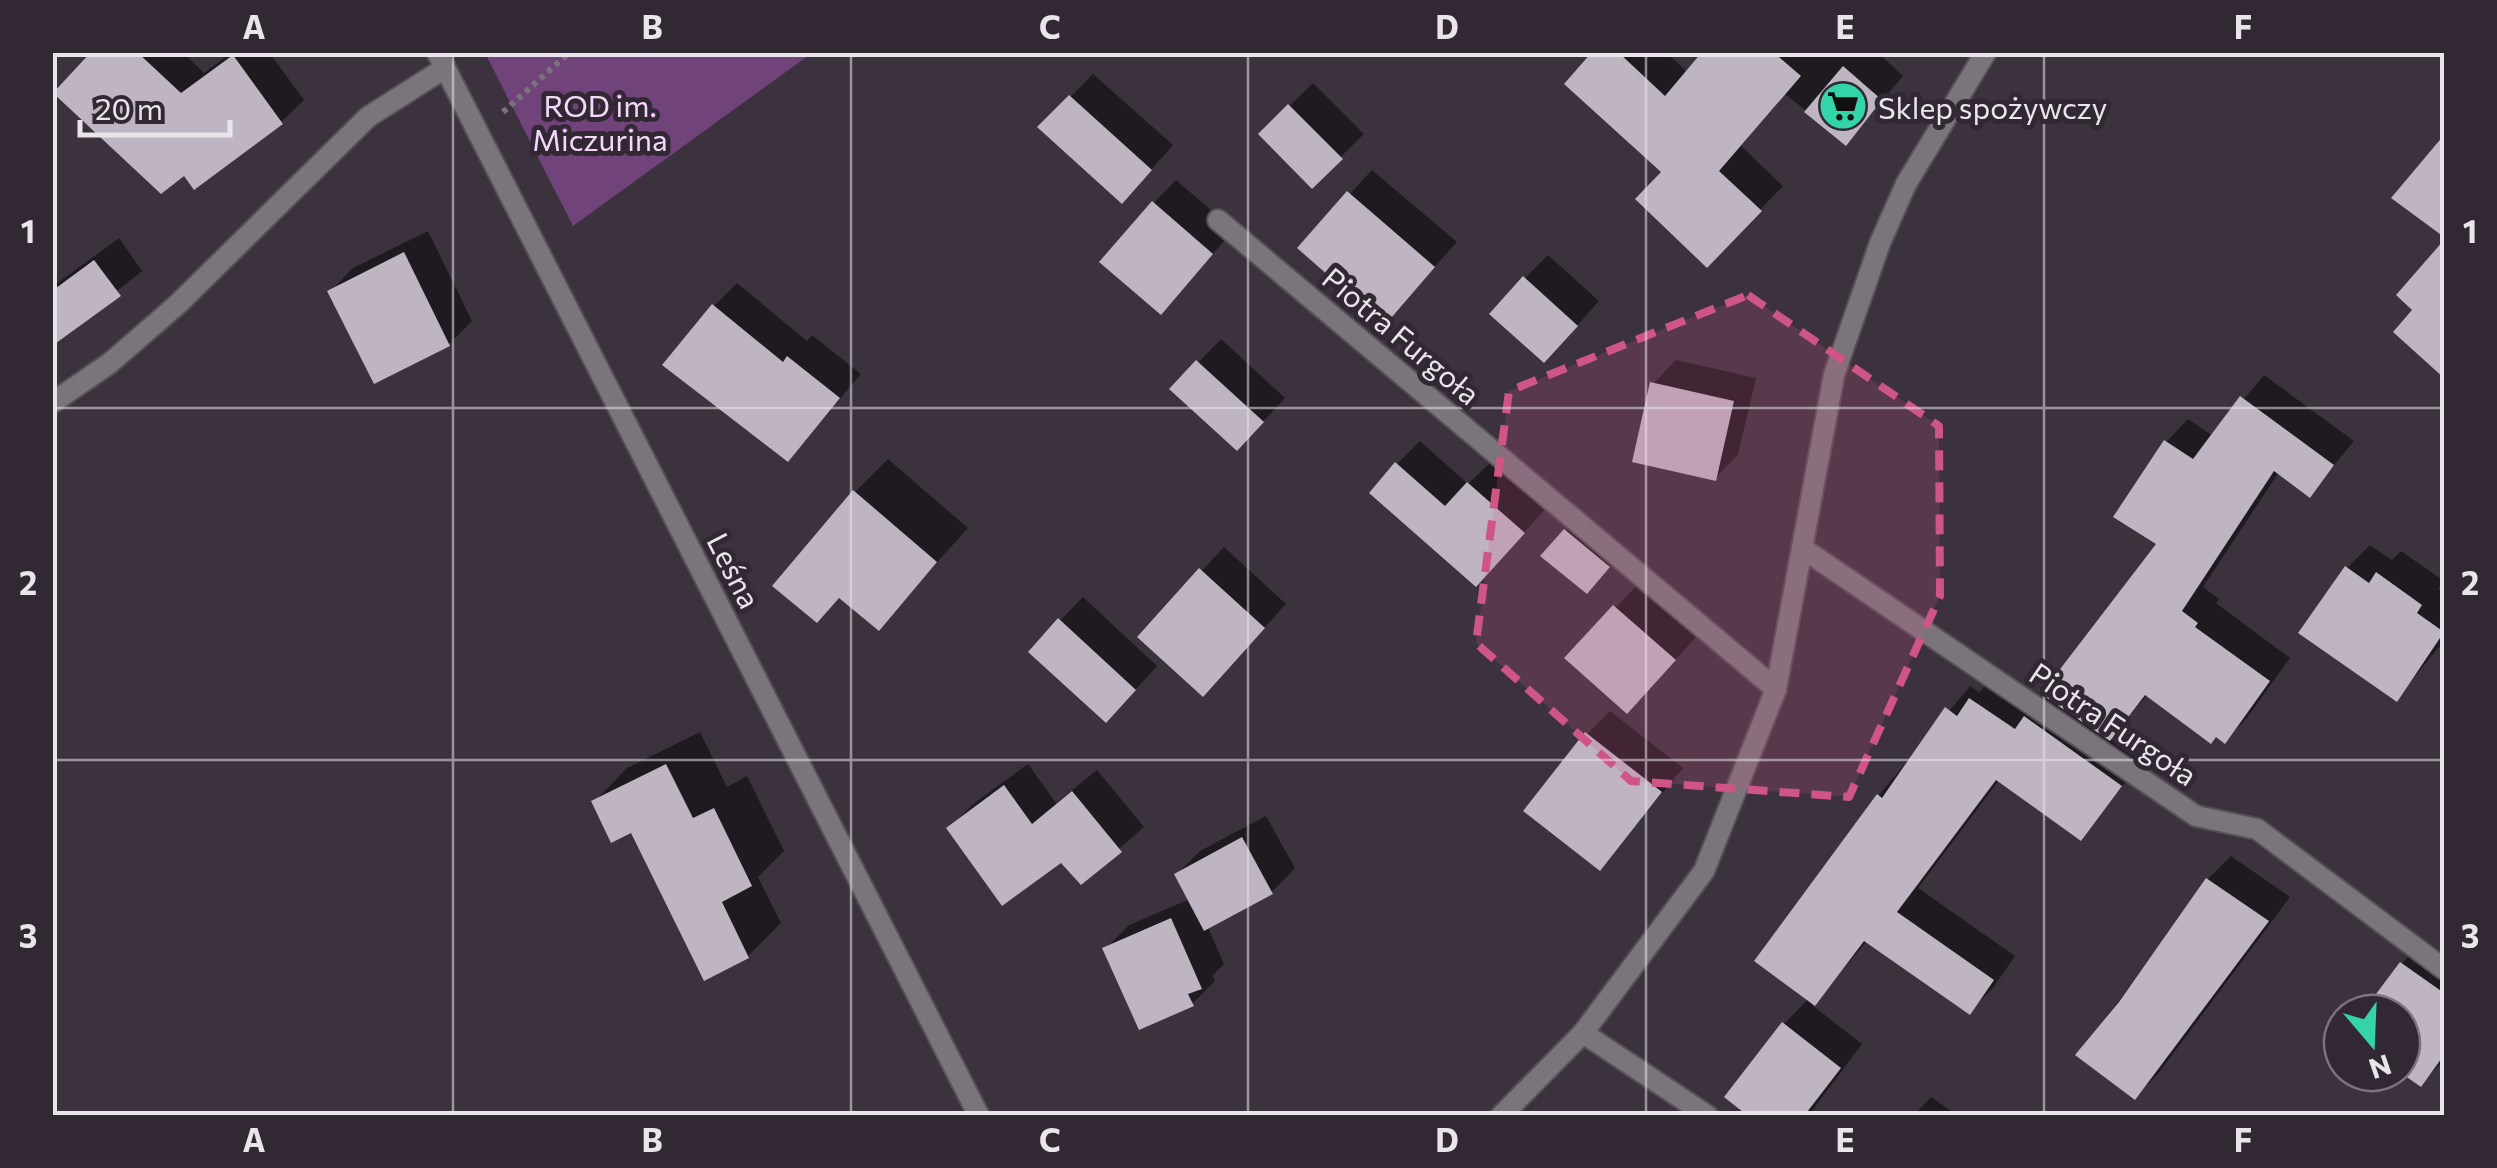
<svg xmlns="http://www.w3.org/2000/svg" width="2497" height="1168" font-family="Commissioner,sans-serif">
<rect width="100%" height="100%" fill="#3b323d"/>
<polygon fill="#70437b" points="485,53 812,53 573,226"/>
<g fill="#0007">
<polygon points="94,52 183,52 204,73 232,52 269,52 304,100 281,122 195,186"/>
<polygon points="1596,52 1666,52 1688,73 1706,52 1877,52 1903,76 1846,143 1785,94 1741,146 1783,186 1707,265 1665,172"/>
<polygon points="1093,74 1173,145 1144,178 1041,127"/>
<polygon points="1313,83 1364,134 1312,185 1261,134"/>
<polygon points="1372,170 1457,242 1385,322 1300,248"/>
<polygon points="1176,180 1234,230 1161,312 1154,203"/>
<polygon points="428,231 472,321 449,344 375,380 330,292 353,268"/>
<polygon points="119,238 142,271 52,343 52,287"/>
<polygon points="2444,244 2444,375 2397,332 2416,310 2400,295"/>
<polygon points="1548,255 1599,301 1567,337 1525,278"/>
<polygon points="737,283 807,341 812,335 861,374 788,459 714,306"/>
<polygon points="1221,339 1285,398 1260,425 1173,389"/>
<polygon points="1676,360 1756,378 1738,455 1715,478 1653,384"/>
<polygon points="2264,375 2354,441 2310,494 2279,472 2203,587 2219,599 2216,603 2290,658 2247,718 2224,741 2148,694 2110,738 2143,761 2080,838 2000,779 1918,888 2015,956 1993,988 1970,1011 1868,940 1812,1005 1862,1044 1808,1116 1752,1116 1784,1024 1809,998 1879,795 1970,686 1979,692 1994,677 2038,706 2048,696 2160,544 2166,442 2188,419 2213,436"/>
<polygon points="1420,441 1468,484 1492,461 1546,508 1499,561 1397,464"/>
<polygon points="888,459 968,528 878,628 855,492"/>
<polygon points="1577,519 1619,555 1598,579 1544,555"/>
<polygon points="2370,545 2392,560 2401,551 2444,581 2438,589 2444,594 2444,641 2396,699 2347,568"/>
<polygon points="1224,547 1286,604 1226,670 1140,637"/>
<polygon points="1638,584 1697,636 1650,688 1568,658"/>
<polygon points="1083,597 1157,666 1129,697 1031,651"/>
<polygon points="1610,711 1683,768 1600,868 1587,734"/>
<polygon points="700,732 727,787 747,776 784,851 758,877 781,923 748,956 632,830 594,802 627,768"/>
<polygon points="1028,764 1056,803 1097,770 1144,827 1081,882 1062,860 949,828 972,805"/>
<polygon points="1266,816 1295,868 1272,892 1208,927 1224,964 1213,975 1215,981 1192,1004 1105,949 1129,925 1190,899 1177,874 1200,851"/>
<polygon points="2231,856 2290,897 2158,1074 2135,1097 2079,1055 2208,879"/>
<polygon points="2425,940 2444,954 2444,1060 2421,1084 2402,1013 2381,1013 2402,963"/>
<polygon points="1931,1097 1958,1116 1913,1116"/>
</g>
<g fill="#bfb4c2">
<polygon points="91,52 137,52 181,93 233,55 283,124 194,190 184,176 161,194 53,93"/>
<polygon points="1592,52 1618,52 1665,96 1702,52 1773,52 1801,76 1719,171 1762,211 1707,268 1635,199 1661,172 1564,84"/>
<polygon points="1843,66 1882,100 1846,146 1804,112"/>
<polygon points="1069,95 1152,170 1122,204 1037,127"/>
<polygon points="1288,104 1343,159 1312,189 1258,134"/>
<polygon points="2444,135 2444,237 2391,198"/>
<polygon points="1347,191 1435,267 1385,325 1297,248"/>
<polygon points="1152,201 1213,254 1161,315 1099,262"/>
<polygon points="2444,240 2444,378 2393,332 2412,310 2396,295"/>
<polygon points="404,252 450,346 374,384 327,291"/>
<polygon points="94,260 121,296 52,346 52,291"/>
<polygon points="1523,276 1578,326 1544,363 1489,314"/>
<polygon points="712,304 783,362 787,356 840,398 788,462 662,365"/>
<polygon points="1196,360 1264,422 1237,451 1169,389"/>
<polygon points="1650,382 1734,401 1716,481 1632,462"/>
<polygon points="2240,396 2334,465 2310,498 2274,471 2182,611 2198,623 2195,627 2270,681 2225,744 2216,737 2211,744 2145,695 2110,741 2041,694 2156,544 2113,517 2164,440 2193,459"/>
<polygon points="1395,462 1445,506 1467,482 1525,533 1476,587 1369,493"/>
<polygon points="853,490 937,562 879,631 839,598 817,623 772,586"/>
<polygon points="1564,529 1610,567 1587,594 1540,556"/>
<polygon points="2345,566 2369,583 2376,572 2422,605 2417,613 2444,632 2397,702 2298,633"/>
<polygon points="1199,568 1265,628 1203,697 1137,637"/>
<polygon points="1613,605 1676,660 1627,714 1564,658"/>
<polygon points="1058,618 1136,690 1106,723 1028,652"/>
<polygon points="1969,698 2015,729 2024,716 2122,786 2081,841 1996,780 1897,912 1994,980 1970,1015 1864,941 1815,1006 1754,961 1877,794 1882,798 1945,707 1957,716"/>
<polygon points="1585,732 1662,792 1600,871 1523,811"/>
<polygon points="666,764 693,818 714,808 752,886 722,902 749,958 704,981 631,833 611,843 591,801"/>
<polygon points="1004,785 1032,824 1072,791 1122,852 1081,885 1061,863 1002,906 946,828"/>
<polygon points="1242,837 1273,894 1204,931 1174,874"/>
<polygon points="2206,878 2269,921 2135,1100 2075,1055 2119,1002"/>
<polygon points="1171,918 1202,989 1188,994 1194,1006 1139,1030 1102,948"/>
<polygon points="2400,962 2444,993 2444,1055 2421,1087 2401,1073 2402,1013 2378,1013 2384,1005 2373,998"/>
<polygon points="1782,1022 1841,1068 1804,1116 1748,1116 1724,1097"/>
</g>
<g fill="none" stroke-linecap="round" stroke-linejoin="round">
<g stroke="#574e59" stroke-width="24">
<g id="service">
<polyline points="1218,220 1776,689"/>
<polyline points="52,403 110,363 178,304 368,117 445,68"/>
<polyline points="1802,548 2196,816 2257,829 2444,969"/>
<polyline points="1583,1033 1708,1116"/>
</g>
</g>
<g stroke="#574e59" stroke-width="24">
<polyline id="minor" points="437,52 979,1116"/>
</g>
<g stroke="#574e59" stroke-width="24">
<polyline id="tertiary" points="1501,1116 1583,1033 1704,871 1776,689 1834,375 1880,243 1906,184 1986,52"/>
</g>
<polyline stroke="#7a727c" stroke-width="6" stroke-dasharray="5 5" stroke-linecap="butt" points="503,112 570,52"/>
<use href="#service" stroke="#7a757b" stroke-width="20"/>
<use href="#minor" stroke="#7a757b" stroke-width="20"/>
<use href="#tertiary" stroke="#7a757b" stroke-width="20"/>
</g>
<path fill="#ce5586" fill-opacity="0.2" stroke="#ce5586" stroke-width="8" stroke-dasharray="20 12" stroke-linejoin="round" d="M1748 295 1939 426 1940 596 1849 797 1631 781 1476 643 1509 391Z"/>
<path fill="none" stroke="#eae4eb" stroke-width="2.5" stroke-opacity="0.55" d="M453 52V1116M851 52V1116M1248 52V1116M1646 52V1116M2044 52V1116M52 408H2444M52 760H2444"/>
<defs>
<g id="supermarket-disc" transform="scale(2.5)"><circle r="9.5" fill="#33d4a8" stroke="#312833"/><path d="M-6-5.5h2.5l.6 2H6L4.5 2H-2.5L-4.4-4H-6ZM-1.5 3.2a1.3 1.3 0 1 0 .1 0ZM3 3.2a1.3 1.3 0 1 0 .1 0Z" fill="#111"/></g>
</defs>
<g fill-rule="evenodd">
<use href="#supermarket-disc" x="1843" y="106"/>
</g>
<g text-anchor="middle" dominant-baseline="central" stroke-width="10" stroke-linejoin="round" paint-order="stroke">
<g font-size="30" fill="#f4d8fb" stroke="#312833">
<text x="600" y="104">ROD im.<tspan x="600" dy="34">Miczurina</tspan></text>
</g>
<g font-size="30" fill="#eae4eb" stroke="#312833" text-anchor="start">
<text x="1878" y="106">Sklep spożywczy</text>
</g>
<g font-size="30" fill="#eae4eb" stroke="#312833">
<text transform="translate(1402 335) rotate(40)">Piotra Furgoła</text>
<text transform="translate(735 570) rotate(63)">Leśna</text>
<text transform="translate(2114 723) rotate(34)">Piotra Furgoła</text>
</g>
</g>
<rect width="2497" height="1168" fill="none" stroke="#312833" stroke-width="110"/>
<g transform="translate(2372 1043) rotate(161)"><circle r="48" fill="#312833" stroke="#7b737d" stroke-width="2.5"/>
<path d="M0-8L18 38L0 25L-18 38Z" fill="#33d4a8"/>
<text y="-15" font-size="28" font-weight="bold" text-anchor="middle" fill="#eae4eb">N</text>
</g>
<path d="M80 120v15h150v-15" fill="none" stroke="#eae4eb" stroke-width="5"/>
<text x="95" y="120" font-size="30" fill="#eae4eb" stroke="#312833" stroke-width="8" paint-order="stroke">20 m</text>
<rect x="55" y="55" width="2387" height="1058" fill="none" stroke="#eae4eb" stroke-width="4"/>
<g font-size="32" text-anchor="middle" font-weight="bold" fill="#eae4eb">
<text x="254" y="39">A</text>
<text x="652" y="39">B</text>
<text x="1050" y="39">C</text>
<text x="1447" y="39">D</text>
<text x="1845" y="39">E</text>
<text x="2243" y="39">F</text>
<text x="28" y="243">1</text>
<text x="2470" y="243">1</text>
<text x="28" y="595">2</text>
<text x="2470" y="595">2</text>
<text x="28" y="948">3</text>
<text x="2470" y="948">3</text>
<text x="254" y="1152">A</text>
<text x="652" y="1152">B</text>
<text x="1050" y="1152">C</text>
<text x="1447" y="1152">D</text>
<text x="1845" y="1152">E</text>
<text x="2243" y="1152">F</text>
</g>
</svg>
